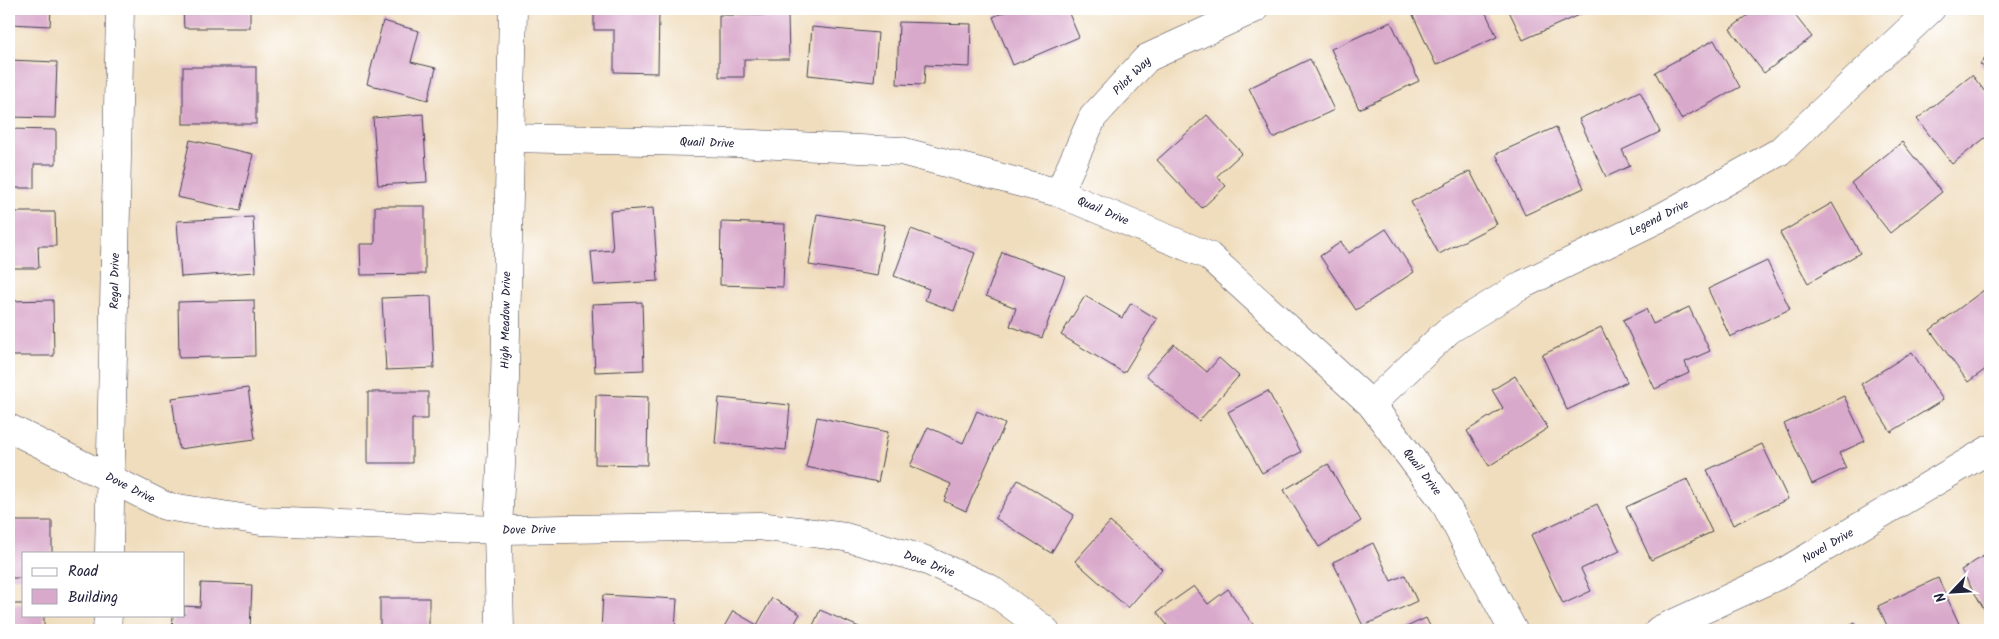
<svg xmlns="http://www.w3.org/2000/svg" width="1999" height="639" font-family="Kalam,sans-serif">
<rect width="100%" height="100%" fill="#fff"/>
<filter id="ink" filterUnits="userSpaceOnUse"><feTurbulence type="fractalNoise" baseFrequency=".02" numOctaves="2"/><feDisplacementMap in="SourceGraphic" scale="10" xChannelSelector="R" yChannelSelector="G"/><feConvolveMatrix kernelMatrix="1 2 1 2 8 2 1 2 1" color-interpolation-filters="sRGB"/></filter>
<filter id="wash" filterUnits="userSpaceOnUse"><feTurbulence type="fractalNoise" baseFrequency=".0096" numOctaves="4" result="noise"/><feDisplacementMap in="SourceGraphic" scale="20" xChannelSelector="R" yChannelSelector="G"/><feGaussianBlur stdDeviation="1.12" result="paint"/><feColorMatrix in="noise" values="0 0 0 0 0 0 0 0 0 0 0 0 0 0 0 0 0 1.4 0 .05"/><feComposite in="paint" operator="in"/></filter>
<g filter="url(#wash)">
<rect width="100%" height="100%" fill="#f0ddbd"/>
<g id="blocks">
<g fill="#d9a9cb">
<polygon points="9,9 51,9 50,26 9,24"/>
<polygon points="183,9 250,9 250,28 184,28"/>
<polygon points="594,9 659,9 658,73 614,72 614,30 594,30"/>
<polygon points="1011,9 1067,9 1079,37 1013,65 993,17"/>
<polygon points="1426,9 1484,9 1497,37 1436,65 1413,15"/>
<polygon points="1508,9 1581,9 1583,13 1523,40"/>
<polygon points="1756,9 1790,9 1812,37 1764,73 1730,29"/>
<polygon points="719,15 788,15 789,59 744,59 744,77 719,77"/>
<polygon points="383,21 419,31 411,62 436,68 428,100 367,84"/>
<polygon points="899,22 971,24 970,67 925,65 924,85 897,84"/>
<polygon points="1391,22 1419,81 1359,109 1331,49"/>
<polygon points="812,27 878,33 874,82 808,75"/>
<polygon points="1714,40 1740,87 1681,119 1655,72"/>
<polygon points="1990,51 1990,72 1980,64"/>
<polygon points="1310,59 1334,110 1273,138 1249,88"/>
<polygon points="9,60 57,62 55,118 9,117"/>
<rect x="183" y="67" width="73" height="57"/>
<polygon points="1972,75 1990,98 1990,134 1952,164 1917,119"/>
<polygon points="1640,91 1660,132 1622,150 1630,166 1606,177 1579,119"/>
<polygon points="423,114 427,182 378,185 373,118"/>
<polygon points="1207,115 1242,153 1217,176 1226,186 1202,208 1157,160"/>
<polygon points="1556,127 1584,188 1525,215 1496,154"/>
<polygon points="9,129 56,130 56,164 34,164 34,188 9,188"/>
<polygon points="190,140 253,154 240,211 177,197"/>
<polygon points="1902,142 1942,192 1890,233 1851,183"/>
<polygon points="1470,171 1497,224 1439,254 1411,202"/>
<polygon points="1832,203 1860,253 1808,283 1780,233"/>
<polygon points="375,206 425,206 425,274 361,275 360,244 375,244"/>
<polygon points="653,208 658,281 594,285 591,252 613,250 610,211"/>
<polygon points="9,212 55,212 56,246 38,246 39,268 9,268"/>
<polygon points="817,214 885,225 877,276 809,265"/>
<polygon points="253,217 256,272 181,277 177,221"/>
<polygon points="721,222 785,224 783,287 720,285"/>
<polygon points="911,229 975,253 954,311 925,300 929,289 894,276"/>
<polygon points="1386,229 1414,272 1356,310 1320,256 1341,242 1349,253"/>
<polygon points="1002,252 1065,276 1042,338 1010,326 1016,308 986,296"/>
<polygon points="1767,261 1790,309 1730,337 1708,289"/>
<polygon points="1984,290 1990,299 1990,366 1968,382 1930,330"/>
<polygon points="431,296 434,368 386,370 382,298"/>
<polygon points="1085,296 1122,318 1131,303 1157,319 1124,373 1061,335"/>
<polygon points="53,300 54,356 9,356 9,301"/>
<polygon points="254,300 255,356 179,358 178,302"/>
<polygon points="642,302 644,370 595,372 592,304"/>
<polygon points="1689,307 1710,351 1685,362 1689,373 1655,389 1623,320 1646,309 1653,324"/>
<polygon points="1601,327 1627,382 1567,410 1542,355"/>
<polygon points="1174,344 1207,372 1219,358 1239,376 1199,421 1146,375"/>
<polygon points="1912,352 1943,400 1891,432 1861,384"/>
<polygon points="1515,376 1548,428 1489,466 1467,431 1503,408 1492,390"/>
<polygon points="248,388 255,439 179,449 172,398"/>
<polygon points="1268,391 1301,452 1262,473 1228,412"/>
<polygon points="368,392 428,392 428,419 412,419 412,463 368,463"/>
<polygon points="596,395 648,397 647,465 595,464"/>
<polygon points="1844,396 1865,441 1839,453 1846,468 1812,484 1784,424"/>
<polygon points="719,398 790,405 786,450 715,443"/>
<polygon points="977,411 1005,424 966,511 944,501 951,484 910,466 928,427 963,443"/>
<polygon points="817,417 888,432 878,482 806,467"/>
<polygon points="1762,444 1788,499 1733,525 1707,470"/>
<polygon points="1328,464 1361,521 1319,547 1284,490"/>
<polygon points="1687,479 1712,532 1651,560 1626,507"/>
<polygon points="1018,480 1074,515 1051,553 995,518"/>
<polygon points="1597,504 1620,551 1581,569 1591,591 1563,604 1531,535"/>
<polygon points="9,521 52,521 52,553 24,553 24,578 9,578"/>
<polygon points="1110,522 1162,569 1128,608 1075,561"/>
<polygon points="1373,543 1391,581 1405,575 1417,601 1363,626 1333,562"/>
<polygon points="1990,552 1990,609 1986,612 1961,570"/>
<polygon points="1938,578 1961,628 1889,630 1878,606"/>
<polygon points="201,583 252,585 250,630 172,630 173,615 184,615 184,606 200,607"/>
<polygon points="1194,586 1208,604 1228,589 1257,630 1171,630 1157,612"/>
<polygon points="603,595 677,599 675,630 601,630"/>
<rect x="380" y="598" width="49" height="32"/>
<polygon points="772,598 800,614 791,630 722,630 733,611 757,625"/>
<polygon points="9,604 24,604 24,615 44,615 44,630 9,630"/>
<polygon points="820,610 866,630 811,630"/>
<polygon points="1426,618 1432,630 1400,630"/>
<polygon points="1855,622 1859,630 1838,630"/>
</g>
</g>
</g>
<g filter="url(#ink)">
<use href="#blocks" fill-opacity="0" stroke="#413e4e" stroke-width="1"/>
<g fill="none" stroke-linecap="round" stroke-linejoin="round">
<g stroke="#413e4e" stroke-width="29">
<g id="minor">
<polyline points="510,138 734,143 901,151 1059,193 1209,256 1371,404 1444,502 1513,630"/>
<polyline points="1059,193 1093,117 1147,58 1254,9"/>
<polyline points="1371,404 1449,330 1524,284 1664,216 1779,152 1931,9"/>
<polyline points="9,428 165,506 261,521 498,530 759,526 845,537 923,559 989,588 1045,630"/>
<polyline points="109,553 120,9"/>
<polyline points="107,630 108,615"/>
<polyline points="500,630 498,530 505,379 513,9"/>
<polyline points="1659,630 1777,576 1990,449"/>
</g>
</g>
<use href="#minor" stroke="#fff" stroke-width="28"/>
</g>
</g>
<g text-anchor="middle" dominant-baseline="central" stroke-width="4.5" stroke-linejoin="round" paint-order="stroke">
<g font-size="12" fill="#22223b" stroke="#fff">
<text transform="translate(1132 76) rotate(-45)">Pilot Way</text>
<text transform="translate(707 143) rotate(2)">Quail Drive</text>
<text transform="translate(1103 211) rotate(23)">Quail Drive</text>
<text transform="translate(1659 218) rotate(-27)">Legend Drive</text>
<text transform="translate(115 281) rotate(-89)">Regal Drive</text>
<text transform="translate(506 320) rotate(-89)">High Meadow Drive</text>
<text transform="translate(1422 472) rotate(53)">Quail Drive</text>
<text transform="translate(130 488) rotate(27)">Dove Drive</text>
<text transform="translate(529 530) rotate(-1)">Dove Drive</text>
<text transform="translate(1828 546) rotate(-30)">Novel Drive</text>
<text transform="translate(929 564) rotate(21)">Dove Drive</text>
</g>
</g>
<rect width="1999" height="639" fill="none" stroke="#fff" stroke-width="30"/>
<rect x="22" y="552" width="162" height="65" fill="#ffffff" stroke="#a7a7b1"/>
<rect x="32" y="568" width="25" height="8" fill="#ffffff" stroke="#a7a7b1"/>
<text x="68" y="576" font-size="15" fill="#22223b">Road</text>
<rect x="32" y="589" width="25" height="15" fill="#d9a9cb" stroke="#a7a7b1"/>
<text x="68" y="602" font-size="15" fill="#22223b">Building</text>
<g transform="translate(1952 592) rotate(245)" stroke="#ffffff" stroke-width="4" paint-order="stroke">
<path d="M0-4L9 19L0 12L-9 19Z" fill="#22223b"/>
<text y="-8" font-size="14" font-weight="bold" text-anchor="middle" fill="#22223b">N</text>
</g>
</svg>
